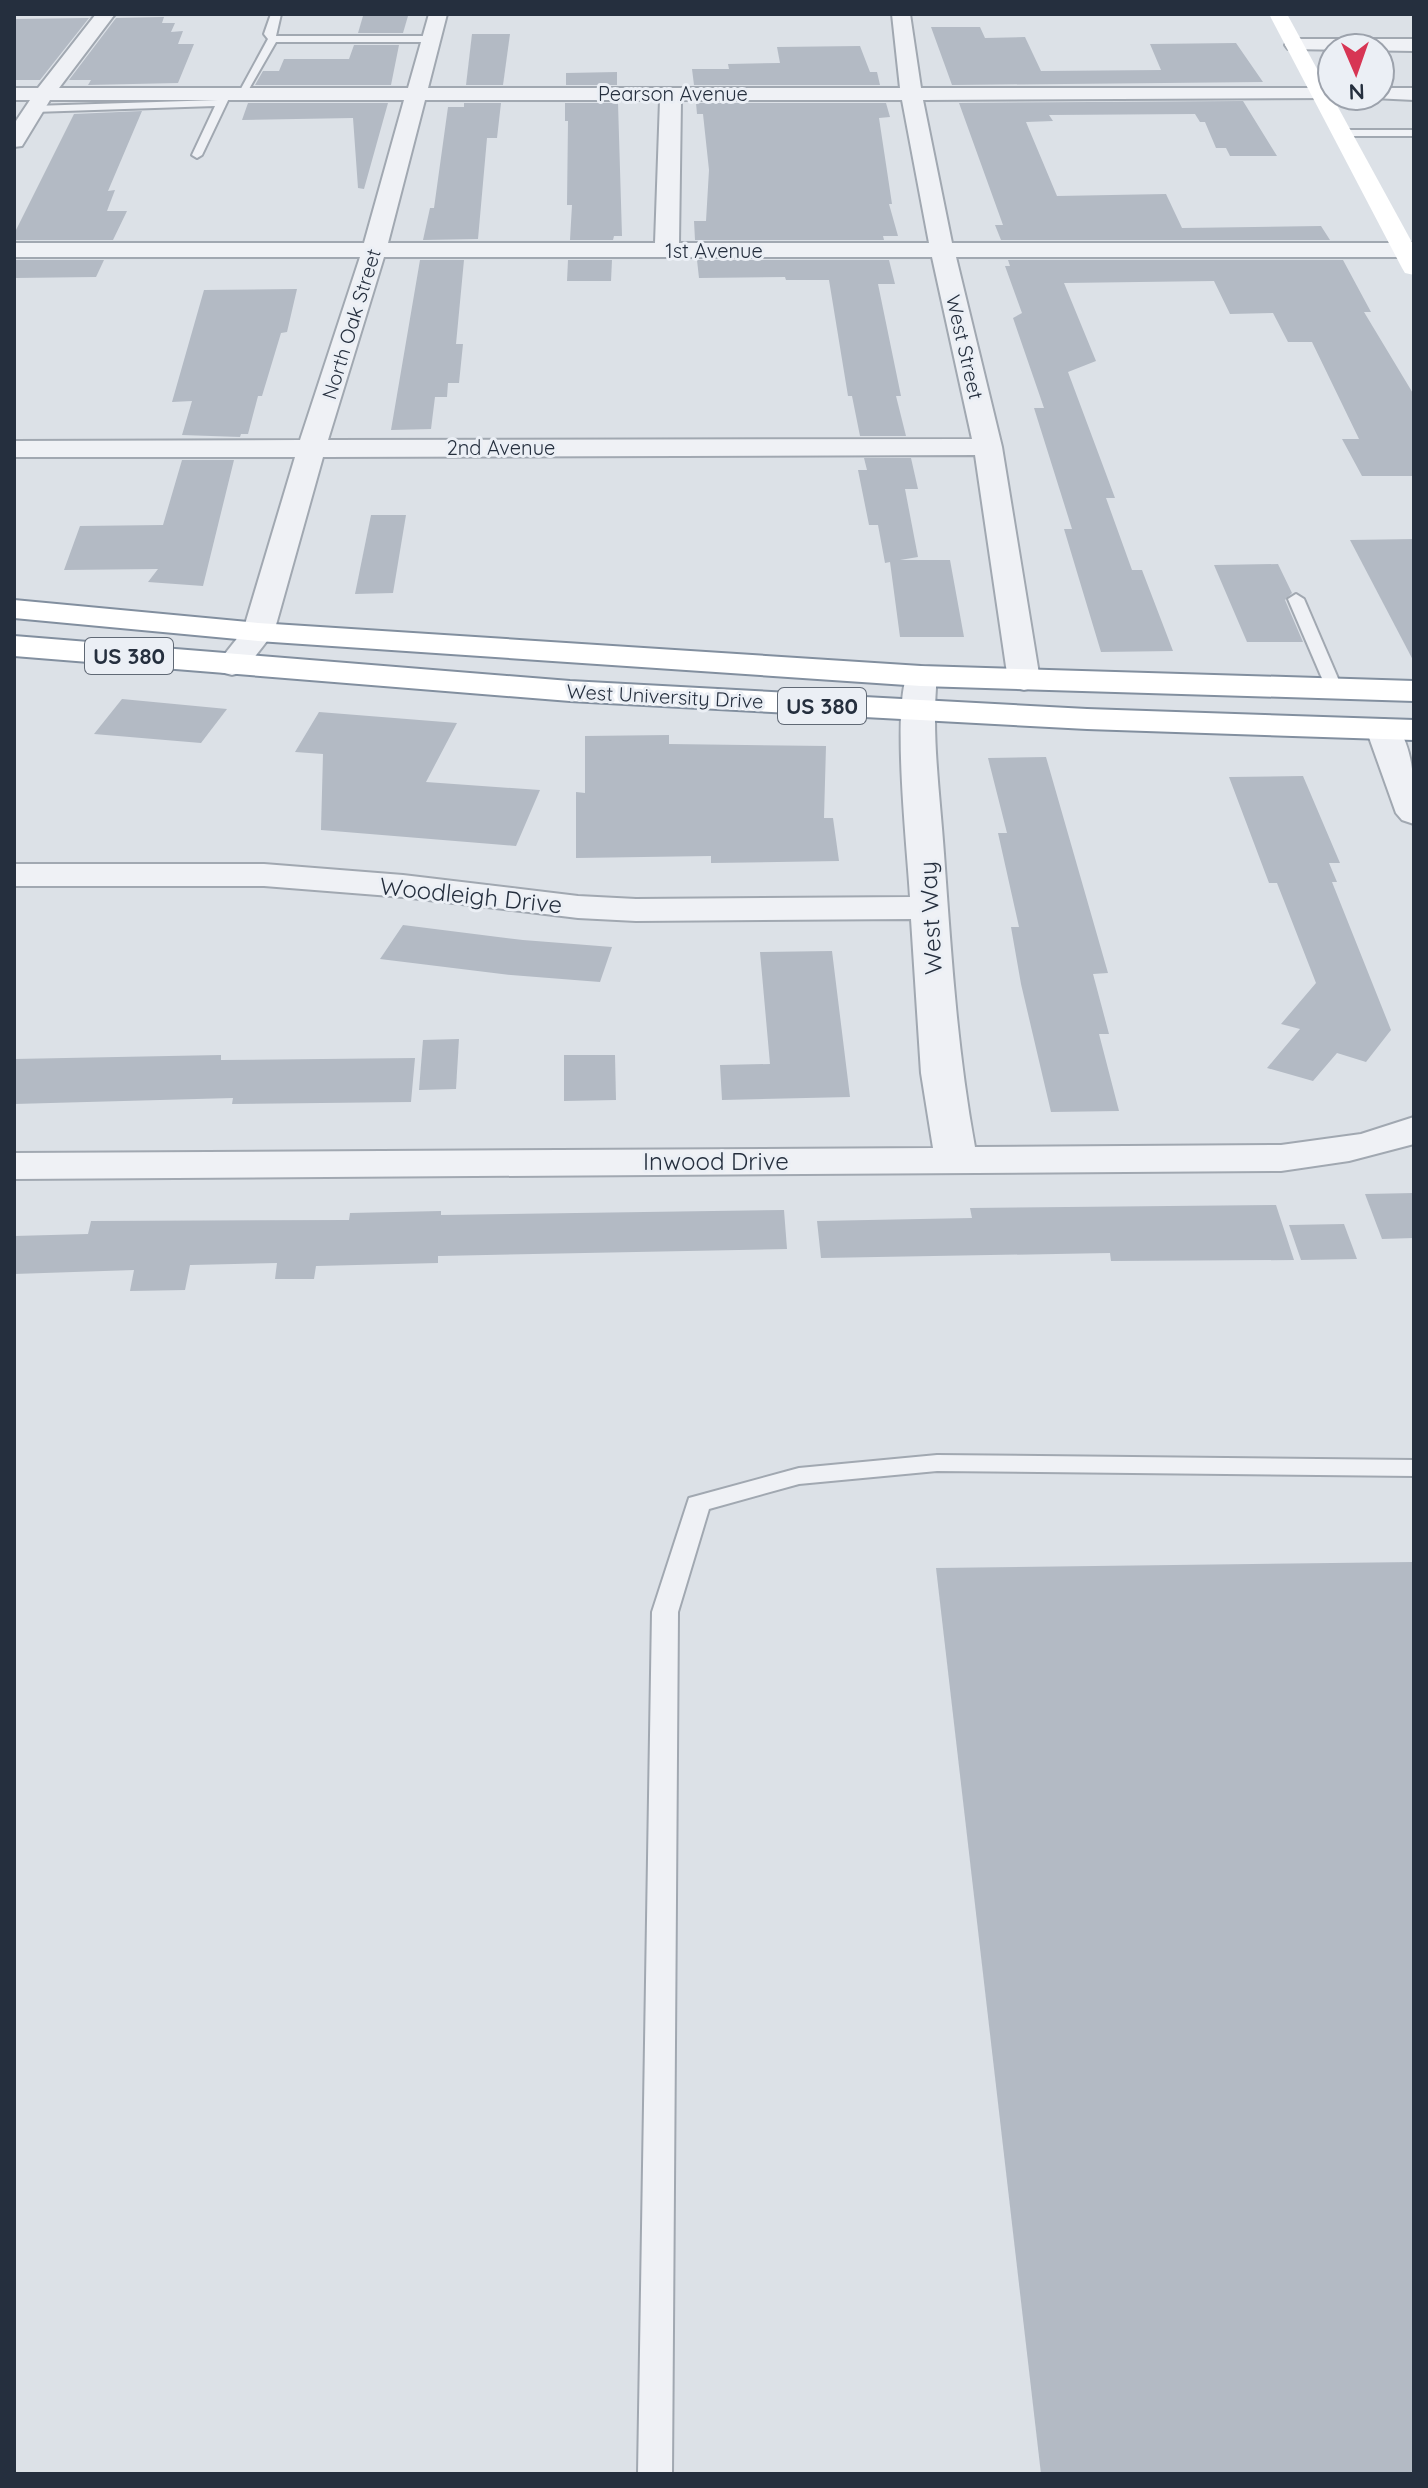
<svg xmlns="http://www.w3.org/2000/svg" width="1428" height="2488" font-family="Quicksand,sans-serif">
<rect width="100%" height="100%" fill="#dce1e7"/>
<g fill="#b3bac4">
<polygon points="363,16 408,16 403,33 358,33"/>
<polygon points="164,17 162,23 175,23 171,32 183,31 178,44 194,44 178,83 88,85 91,80 69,80 116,18"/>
<polygon points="89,18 40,80 14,80 14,19"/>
<polygon points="931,27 980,27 985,38 1025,37 1041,71 1161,70 1150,44 1236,43 1263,82 952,85"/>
<polygon points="472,34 510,34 503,85 466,85"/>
<polygon points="354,45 399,45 391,85 255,85 263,71 279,71 284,59 349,59"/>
<polygon points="860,46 870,72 877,72 880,85 694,85 692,69 729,69 728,64 780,63 777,47"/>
<polygon points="617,72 617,85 566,85 566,73"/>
<polygon points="1243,101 1277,156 1230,156 1226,148 1216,148 1205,122 1200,122 1195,114 1049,115 1053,121 1026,122 1057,196 1166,194 1182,228 1321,226 1330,240 1001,240 995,225 1003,225 959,103"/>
<polygon points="248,103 388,103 364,189 358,188 353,118 242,120"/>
<polygon points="464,103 501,103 497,138 487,138 478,239 423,240 430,208 434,208 448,107 464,107"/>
<polygon points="565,103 618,103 622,236 614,236 613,240 570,240 572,205 567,205 568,121 565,121"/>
<polygon points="696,103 886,103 890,117 879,118 892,204 889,204 898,236 883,236 884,240 695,240 694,221 706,221 709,170 703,114 697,114"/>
<polygon points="142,111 108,191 115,190 107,211 127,211 113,240 14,240 14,234 74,114"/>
<polygon points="14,260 104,260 96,277 14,278"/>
<polygon points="420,260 464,260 456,344 463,344 459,383 448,383 447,397 435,397 431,429 391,430"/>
<polygon points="568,260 612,260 611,281 567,281"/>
<polygon points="697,260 889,260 895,284 878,284 901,396 896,396 906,436 860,436 852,396 848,396 829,280 786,280 785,277 699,278"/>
<polygon points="1008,260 1343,260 1371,312 1364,312 1414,395 1414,476 1362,476 1342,439 1359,439 1312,342 1288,342 1273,313 1230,314 1214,281 1064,283 1096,361 1068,372 1115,498 1106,498 1132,570 1142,570 1173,651 1101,652 1064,529 1072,529 1034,408 1044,408 1013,318 1022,313 1005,266 1010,266"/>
<polygon points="297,289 287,332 281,333 262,396 258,396 248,434 241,434 240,437 182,435 192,401 172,402 204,290"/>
<polygon points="864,458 911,458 918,489 905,489 918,557 900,560 950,560 964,637 900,637 890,562 885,563 878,525 869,525 858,470 867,470"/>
<polygon points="182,460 234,460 203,586 148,582 158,569 64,570 80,526 163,525"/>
<polygon points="371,515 406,515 393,593 355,594"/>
<polygon points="1414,539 1414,662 1350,540"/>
<polygon points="1278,564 1292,593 1285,600 1303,642 1247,642 1214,565"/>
<polygon points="122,699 227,709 201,743 94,734"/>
<polygon points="319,712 457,723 426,782 540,790 516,846 321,830 323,754 295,752"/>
<polygon points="669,735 669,744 826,746 824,818 833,818 839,861 711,863 711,856 576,858 576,792 585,793 585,736"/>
<polygon points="1046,757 1108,973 1093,974 1109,1034 1099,1034 1119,1111 1051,1112 1021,984 1011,927 1019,927 998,833 1007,833 988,758"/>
<polygon points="1303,776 1340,863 1329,863 1337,882 1332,882 1391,1030 1366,1062 1337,1053 1313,1081 1267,1068 1300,1029 1281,1024 1316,983 1277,883 1269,883 1229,777"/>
<polygon points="403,925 523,940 612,947 600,982 511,975 380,959"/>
<polygon points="832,951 850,1097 722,1100 720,1065 770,1064 760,952"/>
<polygon points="459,1039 456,1089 419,1090 423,1040"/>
<polygon points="221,1055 221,1060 415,1058 411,1102 232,1104 233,1098 14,1104 14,1059"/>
<polygon points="564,1055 615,1055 616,1100 564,1101"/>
<polygon points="1414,1193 1414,1238 1382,1239 1365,1194"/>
<polygon points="1276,1205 1294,1260 1111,1261 1110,1253 821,1258 817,1221 972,1218 970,1208"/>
<polygon points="784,1210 787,1249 438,1256 438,1263 316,1266 314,1279 275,1279 277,1263 190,1265 185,1290 130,1291 134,1270 14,1274 14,1236 88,1234 91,1221 349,1220 350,1213 441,1211 441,1215"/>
<polygon points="1344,1224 1357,1259 1301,1260 1289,1225"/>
<polygon points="1414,1562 1414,2474 1041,2474 936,1568"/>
</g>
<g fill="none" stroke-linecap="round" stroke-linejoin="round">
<g stroke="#a1a8b1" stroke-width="4">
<g id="lane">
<polygon points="271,14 281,14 276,36 429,36 434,39 429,42 276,42 245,96 237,96 268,39 264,34"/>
<polygon points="222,92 231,94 202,155 197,158 192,155 215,106 34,112 29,109 34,106 218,100"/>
<polygon points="1414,130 1414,136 1341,136 1336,133 1341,130"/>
<polygon points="1296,594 1304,599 1343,690 1341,693 1329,693 1327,690 1288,599"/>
<polygon points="937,1455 1414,1460 1414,1476 937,1471 799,1484 709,1509 678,1612 672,2474 638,2474 652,1612 689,1498 799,1468"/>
</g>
</g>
<g stroke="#a1a8b1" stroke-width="4">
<g id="street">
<path d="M96 14H115L59 88H408L429 14H447L428 88H900L892 14H910L921 88H1332V96H1341L1339 98 923 100 952 243H1414V257H956L1002 447 1040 680 1035 687 1024 690 1013 687 1008 680 975 455 323 457 274 632 243 672 232 675 221 672 216 665 243 631 295 457H14V441L300 440 360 257H14V243H364L404 100H50L22 146 14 147V124L30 100H14V88H38ZM425 100H660L655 243H388ZM681 100H902L929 243H679ZM384 257H932L972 439 328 440Z"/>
<polygon points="1295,39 1414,39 1414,51 1288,49 1285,45 1288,41"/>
<polygon points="1380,88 1414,88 1414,100 1373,98 1371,96 1380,96"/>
<path d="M921 666 932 669 937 676C931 735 940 795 944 854 951 952 957 1050 975 1147L1281 1145 1361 1134 1414 1117V1144L1349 1161 1281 1171 14 1179V1153L933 1148 921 1073 911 919 636 921 578 918 403 897 264 886H14V864H264L403 875 578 896 636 899 910 897C908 855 890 698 910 669Z"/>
<path d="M1383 719 1395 722C1416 753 1414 788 1414 824L1402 820 1396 813 1366 729 1371 722Z"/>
</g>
</g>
<g stroke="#828f9f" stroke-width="4">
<g id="highway">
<polygon points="14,600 258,623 921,666 1414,681 1414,701 921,686 258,641 14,618"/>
<polygon points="14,636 570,681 1087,709 1414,720 1414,740 1087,729 570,701 14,656"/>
</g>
</g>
<use href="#lane" fill="#eff1f5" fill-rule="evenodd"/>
<use href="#street" fill="#eff1f5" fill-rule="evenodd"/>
<polygon fill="#fff" fill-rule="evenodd" points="1269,14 1287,14 1414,246 1414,275 1405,273 1402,268"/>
<use href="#highway" fill="#fff" fill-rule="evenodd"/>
</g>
<g text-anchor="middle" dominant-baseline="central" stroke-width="6" stroke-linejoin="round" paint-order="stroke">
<g font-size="20" fill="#252f3e" stroke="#ebeff5">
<text x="673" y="93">Pearson Avenue</text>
<text x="714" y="250">1st Avenue</text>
<text transform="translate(351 324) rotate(-73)">North Oak Street</text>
<text transform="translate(965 347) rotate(77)">West Street</text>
<text x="501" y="447">2nd Avenue</text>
<text transform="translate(665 696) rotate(3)">West University Drive</text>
</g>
<g fill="#ebeff5" stroke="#606975" stroke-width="2">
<rect x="85" y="638" width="88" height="36" rx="6"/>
<rect x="778" y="688" width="88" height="36" rx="6"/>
</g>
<g font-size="22" font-weight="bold" fill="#252f3e">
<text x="129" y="656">US 380</text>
<text x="822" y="706">US 380</text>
</g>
<g font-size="24" fill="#252f3e" stroke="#ebeff5">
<text transform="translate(471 895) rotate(6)">Woodleigh Drive</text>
<text transform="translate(930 918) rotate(-93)">West Way</text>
<text x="716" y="1161">Inwood Drive</text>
</g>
</g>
<rect width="1428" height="2488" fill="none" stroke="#252f3e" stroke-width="32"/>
<g transform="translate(1356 72) rotate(178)"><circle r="38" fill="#ebeff5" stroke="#9ca2ac" stroke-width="2"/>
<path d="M0-6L14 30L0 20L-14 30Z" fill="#d73554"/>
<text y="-12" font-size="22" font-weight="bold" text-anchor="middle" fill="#252f3e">N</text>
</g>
</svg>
